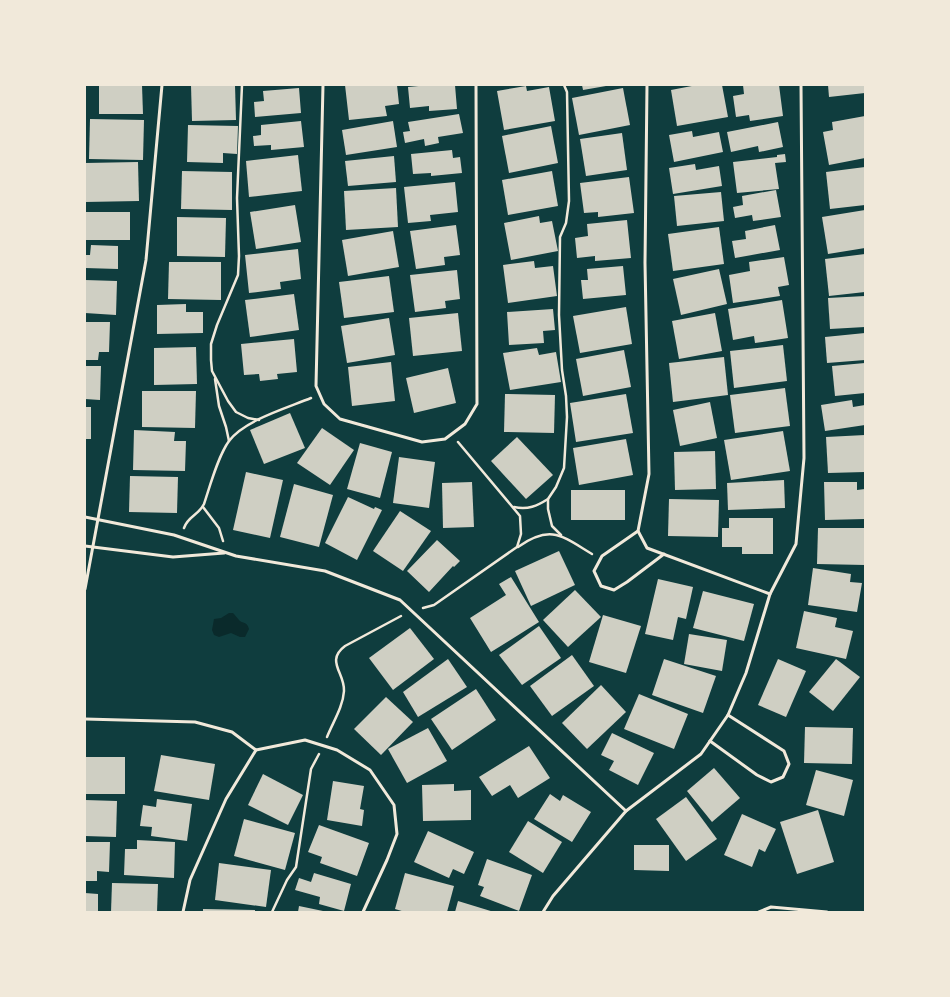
<svg xmlns="http://www.w3.org/2000/svg" width="950" height="997" font-family="'PT Sans',sans-serif">
<rect width="100%" height="100%" fill="#0f3d3e"/>
<path fill="#0a2a2b" d="M229 613H233C235 615 238 619 240 621 245 624 247 622 249 629L245 637H240L231 633 219 637 214 635 212 630 214 619 221 618Z"/>
<g fill="#cfcfc3">
<polygon points="99,85 142,85 143,114 99,114"/>
<polygon points="191,85 235,85 236,120 192,121"/>
<polygon points="345,85 397,85 399,104 385,106 387,116 349,120"/>
<polygon points="429,85 455,85 457,109 429,111 429,106 410,108 408,87"/>
<polygon points="582,85 606,85 606,86 583,90"/>
<polygon points="697,85 722,85 728,117 677,126 671,90"/>
<polygon points="743,85 779,85 783,116 750,121 749,115 736,117 733,96 744,94"/>
<polygon points="828,85 865,85 865,93 829,97"/>
<polygon points="526,86 527,91 549,87 555,121 504,130 497,91"/>
<polygon points="299,88 301,113 255,117 254,102 264,101 263,91"/>
<polygon points="623,88 630,125 579,135 572,98"/>
<polygon points="459,114 463,133 438,137 439,143 425,146 424,139 405,143 403,132 410,131 408,122"/>
<polygon points="865,116 865,158 829,165 823,132 833,130 832,122"/>
<polygon points="90,119 144,120 143,160 89,159"/>
<polygon points="301,121 304,147 271,150 271,145 254,146 253,136 261,135 261,125"/>
<polygon points="393,121 397,147 346,155 342,130"/>
<polygon points="778,122 783,147 759,152 758,146 731,152 727,132"/>
<polygon points="188,125 238,126 237,154 223,153 223,163 187,162"/>
<polygon points="551,126 558,163 509,173 502,136"/>
<polygon points="692,131 693,137 719,132 723,152 674,162 669,135"/>
<polygon points="622,133 627,170 586,176 580,139"/>
<polygon points="452,150 453,158 460,157 462,173 431,176 431,173 413,174 411,154"/>
<polygon points="785,154 786,162 775,163 779,189 737,193 733,162 777,157 777,155"/>
<polygon points="298,155 302,191 249,197 246,161"/>
<polygon points="394,156 396,182 348,186 345,161"/>
<polygon points="138,162 139,201 85,202 85,163"/>
<polygon points="695,164 696,170 719,166 722,186 673,194 669,168"/>
<polygon points="865,167 865,205 830,209 826,172"/>
<polygon points="182,171 232,172 232,210 181,209"/>
<polygon points="552,171 558,206 508,215 502,180"/>
<polygon points="629,177 634,213 598,217 598,212 584,213 580,183"/>
<polygon points="455,182 458,212 430,215 431,221 408,223 404,187"/>
<polygon points="396,188 398,227 346,230 344,191"/>
<polygon points="776,190 781,217 753,221 752,215 735,218 733,207 743,205 742,196"/>
<polygon points="721,192 724,221 677,226 674,196"/>
<polygon points="295,205 301,242 256,249 250,212"/>
<polygon points="865,210 865,248 828,254 822,217"/>
<rect x="85" y="212" width="45" height="28"/>
<polygon points="539,216 540,223 552,221 558,251 511,260 504,223"/>
<polygon points="177,217 226,218 225,257 177,256"/>
<polygon points="627,220 631,258 595,261 595,256 577,258 575,238 588,236 587,224"/>
<polygon points="456,225 460,255 444,257 445,265 416,269 410,231"/>
<polygon points="775,225 780,250 735,258 732,241 746,239 745,231"/>
<polygon points="719,227 724,264 673,271 668,234"/>
<polygon points="393,231 399,267 348,276 342,240"/>
<polygon points="91,245 118,246 118,269 85,268 85,255 90,255"/>
<polygon points="298,249 301,279 280,282 281,289 249,293 245,255"/>
<polygon points="865,254 865,292 829,296 825,259"/>
<polygon points="784,257 789,285 778,287 780,296 733,303 729,275 750,271 749,262"/>
<polygon points="534,261 535,268 553,266 557,296 508,303 503,265"/>
<polygon points="169,262 221,262 221,300 168,299"/>
<polygon points="623,266 626,295 583,299 581,280 588,280 587,269"/>
<polygon points="719,269 727,304 681,315 673,279"/>
<polygon points="457,270 460,299 445,301 446,308 415,312 410,275"/>
<polygon points="389,276 394,312 344,318 339,282"/>
<polygon points="85,280 117,281 116,315 85,313"/>
<polygon points="294,294 299,330 250,337 245,300"/>
<polygon points="865,296 865,327 830,329 828,298"/>
<polygon points="782,300 788,338 755,343 754,336 733,340 728,309"/>
<polygon points="186,304 186,312 203,312 203,333 157,334 157,305"/>
<polygon points="626,307 632,344 580,353 573,316"/>
<polygon points="553,309 555,330 543,331 544,343 509,345 507,312"/>
<polygon points="458,313 462,351 413,356 409,318"/>
<polygon points="715,313 722,351 679,359 672,321"/>
<polygon points="389,318 395,355 347,363 341,326"/>
<polygon points="85,322 110,322 109,352 99,352 98,360 85,360"/>
<polygon points="865,333 865,360 827,363 825,337"/>
<polygon points="294,339 297,372 277,374 278,379 260,381 259,374 244,375 241,344"/>
<polygon points="783,345 787,381 734,388 730,351"/>
<polygon points="196,347 197,384 154,385 154,348"/>
<polygon points="537,348 539,355 556,352 561,382 510,390 503,353"/>
<polygon points="624,350 631,387 583,396 576,359"/>
<polygon points="724,357 728,395 673,402 669,363"/>
<polygon points="391,362 395,401 352,406 348,367"/>
<polygon points="865,363 865,393 835,396 832,366"/>
<polygon points="85,366 101,366 100,400 85,399"/>
<polygon points="448,368 456,403 414,413 406,378"/>
<polygon points="785,388 790,426 735,433 730,395"/>
<polygon points="142,391 196,391 195,428 142,427"/>
<polygon points="505,394 555,395 554,433 504,432"/>
<polygon points="626,394 633,433 576,442 570,403"/>
<polygon points="852,400 853,407 865,405 865,425 825,431 821,405"/>
<polygon points="710,402 717,438 680,446 673,410"/>
<rect x="85" y="407" width="6" height="32"/>
<polygon points="290,413 305,448 264,464 250,430"/>
<polygon points="322,428 354,450 330,485 297,463"/>
<polygon points="134,430 175,432 174,441 186,441 185,471 133,470"/>
<polygon points="783,431 790,471 731,480 724,440"/>
<polygon points="865,435 865,472 828,473 826,437"/>
<polygon points="517,437 553,475 526,499 491,461"/>
<polygon points="626,439 633,475 579,485 573,448"/>
<polygon points="360,443 392,452 380,498 347,489"/>
<polygon points="715,451 716,489 675,490 674,452"/>
<polygon points="399,457 435,462 429,508 393,503"/>
<polygon points="246,472 283,480 270,538 233,530"/>
<polygon points="130,476 178,477 177,513 129,512"/>
<polygon points="784,480 785,508 728,510 727,483"/>
<polygon points="472,482 474,527 443,528 442,483"/>
<polygon points="824,482 857,482 857,490 865,489 865,519 825,520"/>
<polygon points="294,484 333,495 319,547 280,537"/>
<rect x="571" y="490" width="54" height="30"/>
<polygon points="348,497 374,509 375,507 382,510 357,560 325,543"/>
<polygon points="669,499 719,500 718,537 668,536"/>
<polygon points="400,511 431,531 403,571 373,551"/>
<polygon points="729,518 773,518 773,554 742,554 742,547 722,547 722,528 729,528"/>
<polygon points="818,528 865,528 865,565 817,564"/>
<polygon points="437,540 460,561 454,567 453,566 429,592 407,571"/>
<polygon points="559,551 575,585 531,606 515,571"/>
<polygon points="813,568 851,574 850,582 862,583 857,612 808,605"/>
<polygon points="511,577 539,622 491,652 470,618 506,595 499,584"/>
<polygon points="658,579 693,587 686,619 678,617 673,640 645,634"/>
<polygon points="575,590 601,617 568,647 543,620"/>
<polygon points="703,591 754,604 744,641 693,628"/>
<polygon points="804,611 837,618 835,627 853,631 846,659 796,648"/>
<polygon points="603,615 641,626 626,673 589,662"/>
<polygon points="539,626 561,658 522,685 499,655"/>
<polygon points="410,628 434,659 393,690 369,658"/>
<polygon points="689,634 727,640 722,671 684,664"/>
<polygon points="572,655 594,686 552,716 530,686"/>
<polygon points="448,659 467,687 418,717 403,692"/>
<polygon points="664,659 716,676 703,713 652,695"/>
<polygon points="778,659 806,671 786,717 758,705"/>
<polygon points="836,659 860,677 833,711 809,692"/>
<polygon points="601,685 626,712 587,749 562,723"/>
<polygon points="476,689 496,720 452,750 431,719"/>
<polygon points="639,694 688,714 674,749 624,729"/>
<polygon points="386,697 413,722 381,755 354,729"/>
<polygon points="805,727 853,728 852,764 804,763"/>
<polygon points="428,728 447,761 407,783 388,749"/>
<polygon points="612,733 654,753 638,785 609,770 614,761 601,755"/>
<polygon points="529,746 550,778 518,798 510,785 492,796 479,777"/>
<polygon points="161,755 215,764 209,800 154,791"/>
<rect x="85" y="757" width="40" height="37"/>
<polygon points="714,768 740,798 712,822 687,791"/>
<polygon points="816,770 853,780 844,816 806,805"/>
<polygon points="263,774 303,795 288,825 248,805"/>
<polygon points="333,781 364,786 360,809 364,810 362,826 327,820"/>
<polygon points="454,784 454,791 471,790 471,820 423,821 422,785"/>
<polygon points="550,794 560,801 563,795 591,812 572,842 534,819"/>
<polygon points="686,797 717,839 686,861 656,819"/>
<polygon points="157,799 192,804 187,841 151,836 152,827 140,826 143,805 156,807"/>
<polygon points="85,800 117,801 116,837 85,836"/>
<polygon points="818,810 834,862 797,874 780,822"/>
<polygon points="742,814 776,829 765,852 759,849 752,867 724,855"/>
<polygon points="244,819 295,833 285,870 234,856"/>
<polygon points="528,821 562,842 543,873 509,852"/>
<polygon points="319,825 369,843 357,876 320,863 322,857 308,852"/>
<polygon points="428,831 474,852 464,874 453,869 449,878 414,862"/>
<polygon points="137,840 175,842 174,878 124,875 125,849 137,849"/>
<polygon points="85,842 110,842 109,872 97,871 97,881 85,881"/>
<polygon points="634,845 669,845 669,871 634,870"/>
<polygon points="487,859 532,875 519,911 480,896 484,887 478,885"/>
<polygon points="219,863 271,870 266,907 215,900"/>
<polygon points="314,873 351,884 344,911 319,904 320,897 295,890 299,878 311,882"/>
<polygon points="405,873 454,886 447,912 405,912 395,909"/>
<polygon points="112,883 158,884 157,912 111,912"/>
<polygon points="85,893 98,894 98,912 85,912"/>
<polygon points="458,901 494,912 455,912"/>
<polygon points="299,906 323,911 323,912 298,912"/>
<polygon points="203,909 255,910 255,912 203,912"/>
</g>
<g fill="none" stroke-linecap="round" stroke-linejoin="round">
<g stroke="#f1e9da" stroke-width="2.5">
<polyline points="242,85 237,198 239,256 238,275 217,325 211,344 211,360 212,371 228,401 236,412 248,418 259,420"/>
<polyline points="215,379 219,406 226,427 229,441"/>
<polyline points="203,507 219,528 223,541"/>
<path d="M514 507C528 510 537 506 548 499"/>
<path d="M184 528C188 516 198 516 204 504 210 486 218 456 229 441 245 420 287 408 311 398"/>
<polyline points="561,535 552,526 548,509 548,499 556,487 564,468 567,417 566,396 562,370 559,315 560,237 566,223 569,201 567,92 564,85"/>
<path d="M518 547C551 524 562 536 592 554"/>
<polyline points="423,608 434,605 517,547 521,534 520,516 458,442"/>
<path d="M327 737C333 722 343 707 344 691 345 673 325 661 345 646L401 616"/>
<polyline points="272,912 287,880 296,867 311,769 319,754"/>
</g>
<g stroke="#f1e9da" stroke-width="3">
<polyline points="323,85 316,386 324,404 340,419 422,442 445,439 465,424 477,404 476,85"/>
<polyline points="647,85 645,263 649,474 638,531 602,556 594,571 601,586 614,590 627,582 664,554"/>
<polyline points="85,517 174,535 236,556 325,571 400,600 626,811"/>
<polyline points="638,531 647,548 770,594"/>
<polyline points="85,546 173,557 224,553"/>
<polyline points="85,589 146,260 162,85"/>
<polyline points="85,719 195,722 232,732 256,750"/>
<polyline points="710,741 757,775 771,782 783,777 789,764 784,751 728,715"/>
<polyline points="183,912 190,880 226,799 256,750 305,740 337,750 370,770 394,805 397,834 387,860 363,912"/>
<polyline points="543,912 553,896 626,811 701,754 728,715 746,673 770,594 796,544 804,458 801,85"/>
<polyline points="759,912 771,907 827,912"/>
</g>
</g>
<rect width="950" height="997" fill="none" stroke="#f1e9da" stroke-width="172"/>
</svg>
